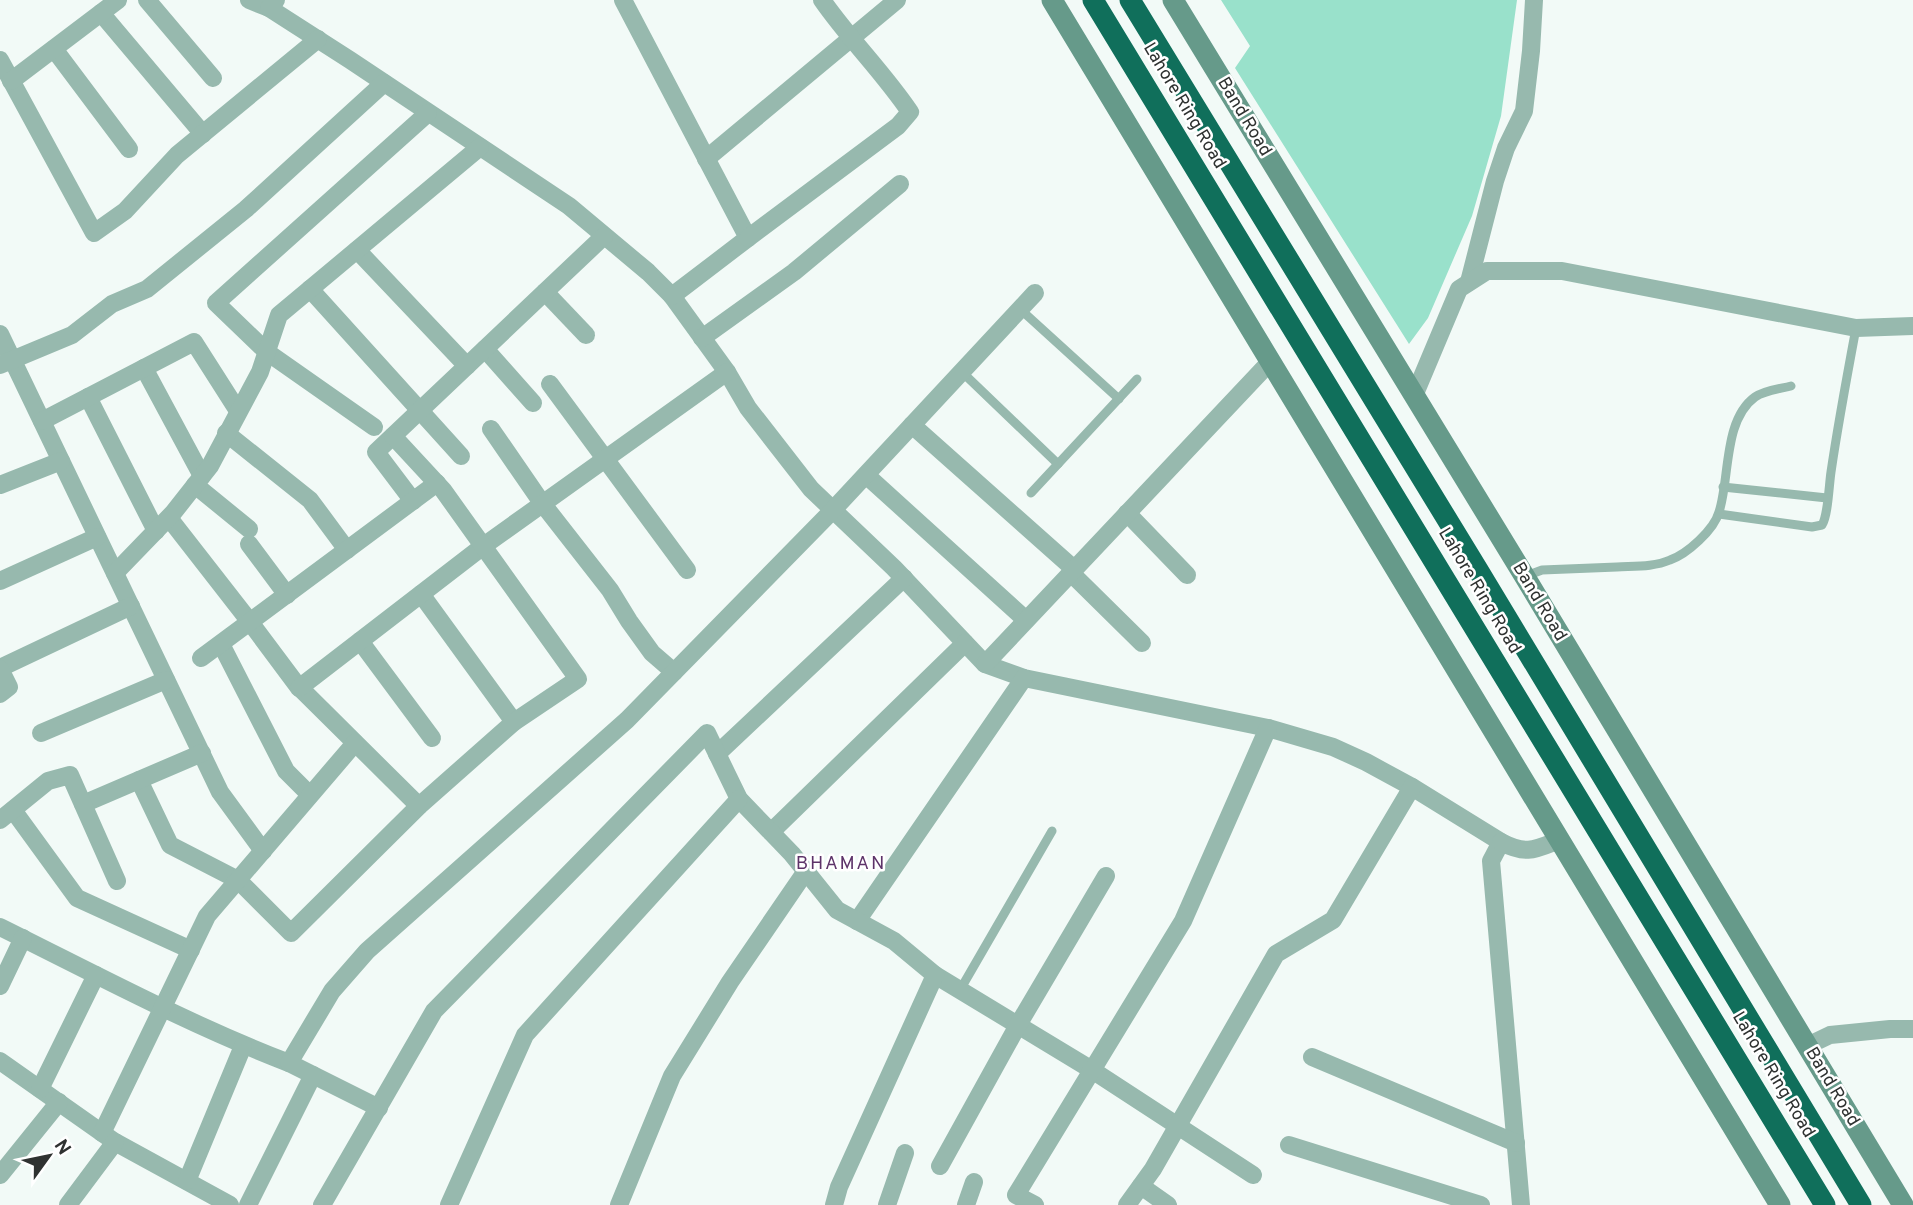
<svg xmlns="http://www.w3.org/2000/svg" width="1913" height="1205" font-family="Overpass,sans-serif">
<rect width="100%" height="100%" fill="#f2faf7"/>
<polygon fill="#99e1cb" points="1221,0 1517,0 1501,116 1472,216 1428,318 1409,344 1235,68 1250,46"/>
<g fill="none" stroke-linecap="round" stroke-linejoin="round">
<g stroke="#97b9ae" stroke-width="9">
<polyline points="1020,309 1119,399"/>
<polyline points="962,372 1058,464"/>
<polyline points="1723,487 1827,498"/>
<polyline points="1031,493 1137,379"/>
<path d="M1719 514 1812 527 1822 525C1828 516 1829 485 1831 472 1838 424 1847 376 1856 328"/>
<path d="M1526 576 1542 570C1567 569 1592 568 1617 567 1635 566 1654 567 1670 560 1687 554 1714 530 1719 512 1730 479 1723 420 1755 397 1765 390 1779 389 1791 386"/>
<polyline points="960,990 1052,831"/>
</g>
<g stroke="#97b9ae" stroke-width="18">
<polyline points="147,0 213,78"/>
<polyline points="249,0 269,8"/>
<polyline points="276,0 269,8 350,60 569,206 648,272 672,296 727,372 748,408 811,489 894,568 985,664 1024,678 1268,728 1333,747 1366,762 1412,787 1501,842 1491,861 1521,1205"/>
<polyline points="623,0 748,238 672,296"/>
<polyline points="101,13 203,134"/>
<polyline points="54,49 129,149"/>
<polyline points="0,60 94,233 125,211 177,155 318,39"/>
<polyline points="11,81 118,0"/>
<polyline points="706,159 897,0"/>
<path d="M748 238 898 126 910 112C883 72 849 39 822 0"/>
<polyline points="357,250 467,366"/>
<polyline points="1469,282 1495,181 1506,148 1524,111 1531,51 1534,0"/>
<polyline points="310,289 461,456"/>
<polyline points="545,292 586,335"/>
<polyline points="0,334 220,792 263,851"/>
<polyline points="702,338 794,272 900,184"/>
<polyline points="485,349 533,403"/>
<polyline points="0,365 72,335 112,304 147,289 246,209 384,83"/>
<polyline points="144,368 202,476"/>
<polyline points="550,384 687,570"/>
<polyline points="1414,396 1459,289 1487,271 1562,271 1856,328 1913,326"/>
<polyline points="88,397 156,531"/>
<polyline points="42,421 194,342 238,411"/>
<polyline points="912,425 1074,569"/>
<polyline points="374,427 267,352 216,303 428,113"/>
<polyline points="491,429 542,503 610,590 629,621 652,653 674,672"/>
<polyline points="226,433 310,500 347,550"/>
<polyline points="866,475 1026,620"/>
<polyline points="0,485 61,461"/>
<polyline points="195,485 249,529"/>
<polyline points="413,501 376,452 604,236"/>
<polyline points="1127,513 1187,575"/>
<polyline points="169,518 250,622 297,685 419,806"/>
<polyline points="249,544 287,595"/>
<polyline points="115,573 173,513 210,466 260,372 279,315 480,147"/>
<polyline points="1071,573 1142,643"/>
<polyline points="0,581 97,537"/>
<polyline points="421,594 514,722"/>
<polyline points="360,641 432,738"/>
<polyline points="221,644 286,771 310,795"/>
<polyline points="201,658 437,483"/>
<polyline points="985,664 1269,363"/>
<polyline points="0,668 131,606"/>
<polyline points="0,669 9,687 0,694"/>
<polyline points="299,688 482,547 727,372"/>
<polyline points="41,733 166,680"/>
<polyline points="717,754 904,578"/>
<polyline points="139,780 170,845 238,880 291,933 419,806 514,722 578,679 443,490 393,436"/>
<polyline points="83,804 202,753"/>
<polyline points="13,810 77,898 191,950"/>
<polyline points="0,820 48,781 70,775 117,881"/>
<polyline points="771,832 965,643"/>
<path d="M1501 842C1526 855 1534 850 1559 840"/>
<polyline points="857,921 1024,678"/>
<path d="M0 927C95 974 190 1025 289 1063"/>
<polyline points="935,975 1092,1070 1253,1175"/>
<polyline points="0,986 23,938"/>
<polyline points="1807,1046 1830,1035 1890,1029 1913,1029"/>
<polyline points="1312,1057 1516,1143"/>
<polyline points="0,1061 115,1142 230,1205"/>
<polyline points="313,1075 379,1108"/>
<polyline points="40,1089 96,975"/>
<polyline points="102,1133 207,916 355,743"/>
<polyline points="1289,1145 1481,1205"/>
<polyline points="940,1166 1018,1025 1106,876"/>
<polyline points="0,1175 59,1102"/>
<polyline points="187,1181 243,1046"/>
<polyline points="1141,1186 1168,1205"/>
<polyline points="68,1205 115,1142"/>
<polyline points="248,1205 313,1075 289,1063 332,991 367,951 627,720 833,510 1035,293"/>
<polyline points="322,1205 434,1011 707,733 739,799 792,854 837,910 894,941 935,975 839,1187 834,1205"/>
<polyline points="449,1205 525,1035 739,799"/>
<polyline points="619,1205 672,1076 730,982 806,871"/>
<polyline points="887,1205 905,1153"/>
<polyline points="966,1205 974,1182"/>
<polyline points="1035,1205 1016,1195 1183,921 1268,728"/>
<polyline points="1127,1205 1153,1169 1276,954 1333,920 1412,787"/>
</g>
<g stroke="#669a8a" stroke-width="21">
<polyline points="1052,0 1780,1205"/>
<polyline points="1173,0 1525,577 1903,1205"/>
</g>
<g stroke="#106f5b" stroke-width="21">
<polyline points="1093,0 1825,1205"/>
<polyline points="1130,0 1478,570 1861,1205"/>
</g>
</g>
<g text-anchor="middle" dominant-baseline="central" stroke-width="5" stroke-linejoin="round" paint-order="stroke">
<g font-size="18" fill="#2f3231" stroke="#fff">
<text transform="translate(1184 106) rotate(59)">Lahore Ring Road</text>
<text transform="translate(1244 117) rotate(59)">Band Road</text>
<text transform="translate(1479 591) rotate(59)">Lahore Ring Road</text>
<text transform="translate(1539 602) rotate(59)">Band Road</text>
<text transform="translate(1773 1075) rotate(59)">Lahore Ring Road</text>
<text transform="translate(1832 1087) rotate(59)">Band Road</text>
</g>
<g font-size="19" letter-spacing="2" fill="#5d3369" stroke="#fff">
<text x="841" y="864">BHAMAN</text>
</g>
</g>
<g transform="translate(49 1156) rotate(57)" stroke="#ffffff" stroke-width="5" paint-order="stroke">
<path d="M0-5L12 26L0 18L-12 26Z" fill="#2f3231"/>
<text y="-10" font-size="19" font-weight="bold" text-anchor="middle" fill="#2f3231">N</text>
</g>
</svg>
